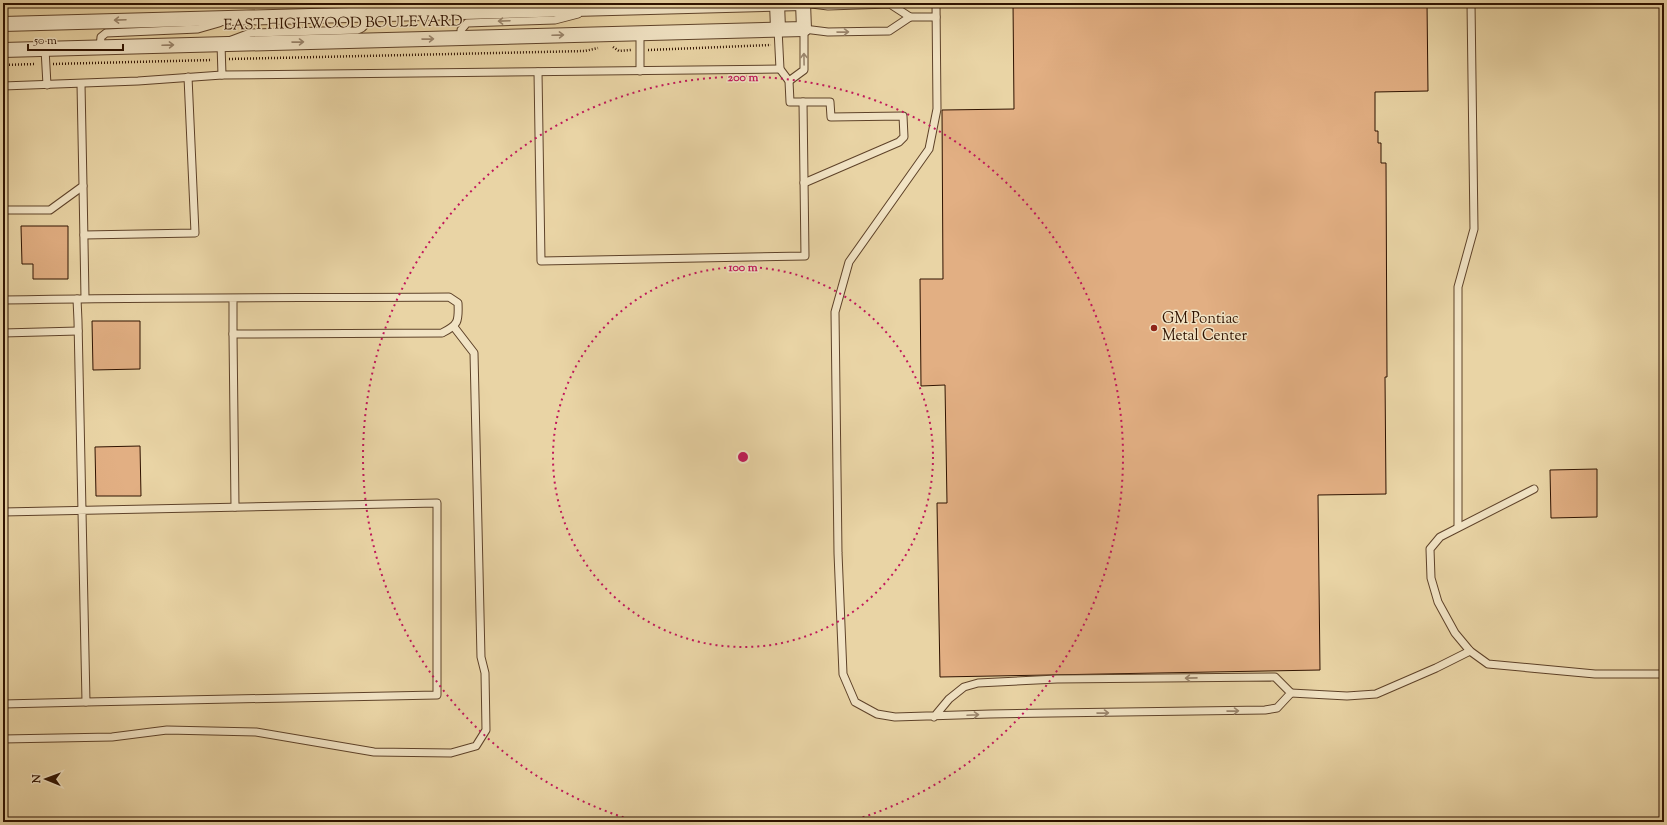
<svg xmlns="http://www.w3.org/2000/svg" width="1667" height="825" font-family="'Sorts Mill Goudy',serif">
<rect width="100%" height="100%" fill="#e9d4a5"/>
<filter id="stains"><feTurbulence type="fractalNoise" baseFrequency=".005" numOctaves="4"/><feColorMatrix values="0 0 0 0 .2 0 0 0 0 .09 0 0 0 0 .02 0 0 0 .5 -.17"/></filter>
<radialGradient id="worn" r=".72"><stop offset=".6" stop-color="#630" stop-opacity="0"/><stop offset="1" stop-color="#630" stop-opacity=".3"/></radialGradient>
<g fill="#e2af83" stroke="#2f1200">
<polygon points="1013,3 1427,3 1428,91 1375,92 1375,131 1378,131 1378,143 1381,143 1381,163 1386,163 1387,377 1385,377 1386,494 1318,495 1320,670 940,677 937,503 947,503 945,385 921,386 920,279 943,279 942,110 1014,109"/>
<polygon points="21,226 68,226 68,279 33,279 33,264 22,264"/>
<polygon points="92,321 140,321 140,369 93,370"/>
<polygon points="140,446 141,496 96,496 95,447"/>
<polygon points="1597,469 1597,517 1551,518 1550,470"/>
</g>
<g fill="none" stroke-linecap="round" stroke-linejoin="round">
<g stroke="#5e4229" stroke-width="9">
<g id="lane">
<polyline points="803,3 828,6 890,4 910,17 936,17"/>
<polyline points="778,29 780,69 789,81 790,102 830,102 831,117 903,116 904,137 899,142 804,183"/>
<polyline points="640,33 640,71"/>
<polyline points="461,38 461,30 467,23 555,20 578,14"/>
<polyline points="100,47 101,37 106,33 198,29 219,23"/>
<polyline points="45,49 47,85"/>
<polyline points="538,72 541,261 805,256 803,102"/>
<path d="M222 75 221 44 250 33 357 30C366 28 366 22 366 14"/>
<polyline points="789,81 804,70 804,29 828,32 889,31 910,17"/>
<polyline points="3,86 138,81 222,75 780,69"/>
<polyline points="83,186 85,298"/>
<polyline points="3,210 50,210 83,186 81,84"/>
<polyline points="84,235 195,233 188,77"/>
<path d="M3 300C152 297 300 298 449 297L458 303C459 322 458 325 442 333L233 334V298"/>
<polyline points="3,333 78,331"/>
<polyline points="233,334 235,507"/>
<polyline points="1534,489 1440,537 1430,549 1431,578 1438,602 1455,633 1470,651 1488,664 1595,674 1664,674"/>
<polyline points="3,512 437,503 437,695 86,702 78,321 77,299"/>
<polyline points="1458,527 1458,287 1474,229 1471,3"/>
<polyline points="1291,693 1347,696 1376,694 1436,668 1470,651"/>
<polyline points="3,704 86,702"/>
<polyline points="934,717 949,699 964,687 978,683 1057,679 1275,677 1291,693 1277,708 1265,710 990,714 895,717 877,714 855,702 843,674 838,553 835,312 849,262 929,149 937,109 936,3"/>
<polyline points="3,739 112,737 167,730 256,732 374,752 451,753 476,746 486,730 485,673 481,657 474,353 454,327"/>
</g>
</g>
<g stroke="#5e4229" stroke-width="16">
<g id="street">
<polyline points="777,3 778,29"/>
<polyline points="3,24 803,3"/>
<polyline points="3,50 804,29 803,3"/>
</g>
</g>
<g stroke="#2f1200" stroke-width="2.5" stroke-dasharray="1 2" stroke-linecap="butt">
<polyline points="613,47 619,51 631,50"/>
<polyline points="648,50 771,45"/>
<polyline points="229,59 585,51 598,48"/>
<polyline points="53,64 212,60"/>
<polyline points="3,65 36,64"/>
</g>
<use href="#lane" stroke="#f1e3c4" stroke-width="7"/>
<use href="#street" stroke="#f1e3c4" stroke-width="14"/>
</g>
<defs><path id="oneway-shaft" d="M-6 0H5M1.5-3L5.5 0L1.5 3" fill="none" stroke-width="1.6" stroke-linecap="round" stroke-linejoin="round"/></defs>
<g stroke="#9a856c">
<use href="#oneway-shaft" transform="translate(120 20) rotate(178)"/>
<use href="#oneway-shaft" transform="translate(504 21) rotate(178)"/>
<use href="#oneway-shaft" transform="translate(843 32) rotate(-1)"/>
<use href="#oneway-shaft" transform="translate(558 35) rotate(-2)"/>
<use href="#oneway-shaft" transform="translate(428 39) rotate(-1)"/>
<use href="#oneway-shaft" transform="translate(298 42) rotate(-1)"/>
<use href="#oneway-shaft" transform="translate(168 45) rotate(-2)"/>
<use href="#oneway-shaft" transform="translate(804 59) rotate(-91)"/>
<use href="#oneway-shaft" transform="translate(1191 678) rotate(179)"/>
<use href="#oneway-shaft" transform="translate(1233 711) rotate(-1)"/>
<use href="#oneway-shaft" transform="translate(1103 713) rotate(-1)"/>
<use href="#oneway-shaft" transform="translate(973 715) rotate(-3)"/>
</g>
<g fill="none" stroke="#c2185b" stroke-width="2" stroke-dasharray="2 4">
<circle cx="743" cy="457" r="190"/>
<path d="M635 821A380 380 0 1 1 851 821"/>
</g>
<circle fill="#8f2418" stroke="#f1e3c4" stroke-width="1.5" cx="1154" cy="328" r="4"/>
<g text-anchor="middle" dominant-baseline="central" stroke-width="3" stroke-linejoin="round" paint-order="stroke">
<g font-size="15" fill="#2f1200" stroke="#f1e3c4">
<text transform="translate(343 24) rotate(-1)">EAST HIGHWOOD BOULEVARD</text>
</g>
<g font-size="15" fill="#2f1200" stroke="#f1e3c4" text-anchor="start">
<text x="1162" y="319">GM Pontiac<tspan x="1162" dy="17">Metal Center</tspan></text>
</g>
</g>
<circle cx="743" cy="457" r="6" fill="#c2185b" stroke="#f1e3c4" stroke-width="2"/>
<g font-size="12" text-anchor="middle" font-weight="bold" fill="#c2185b" stroke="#f1e3c4" stroke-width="3" stroke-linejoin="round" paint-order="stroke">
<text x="743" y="81">200 m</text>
<text x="743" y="271">100 m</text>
</g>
<rect width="1667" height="825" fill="none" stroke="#e9d4a5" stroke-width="16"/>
<rect x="4" y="4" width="1659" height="817" fill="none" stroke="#2f1200" stroke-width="2"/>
<rect x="8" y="8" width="1651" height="809" fill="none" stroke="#2f1200"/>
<g transform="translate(46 779) rotate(271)" stroke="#f1e3c4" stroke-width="3" paint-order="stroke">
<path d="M0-3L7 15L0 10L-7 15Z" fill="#2f1200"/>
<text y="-6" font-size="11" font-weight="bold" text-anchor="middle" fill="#2f1200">N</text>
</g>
<path d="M28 44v6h95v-6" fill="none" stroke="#2f1200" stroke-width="2"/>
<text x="34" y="44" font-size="12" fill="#2f1200" stroke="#f1e3c4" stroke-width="3" paint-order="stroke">50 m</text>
<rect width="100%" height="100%" filter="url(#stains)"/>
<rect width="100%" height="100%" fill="url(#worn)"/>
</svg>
